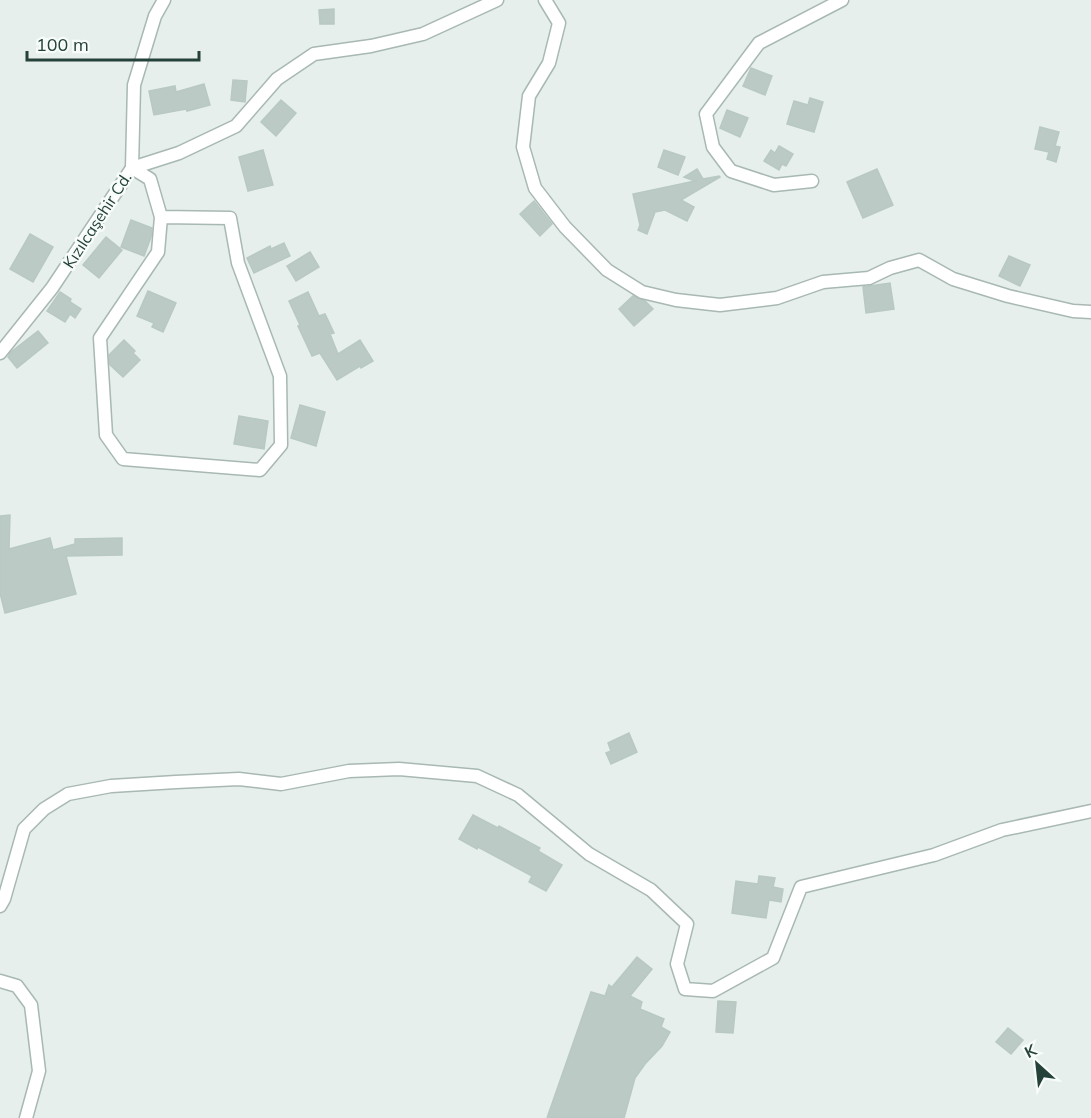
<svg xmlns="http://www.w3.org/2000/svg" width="1091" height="1118" font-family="Mulish,sans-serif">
<rect width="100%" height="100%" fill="#e6efeb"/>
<g fill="#bbcac4" stroke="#b8c9c2" stroke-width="1.5">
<polygon points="334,9 334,24 320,24 319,10"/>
<polygon points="751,68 772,76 765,95 743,86"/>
<polygon points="233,80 247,81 245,102 231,100"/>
<polygon points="204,84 210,105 187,111 186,109 154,115 149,91 175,86 176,92"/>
<polygon points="810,98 823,102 814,132 787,124 794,101 808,105"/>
<polygon points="281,100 296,113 276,136 261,122"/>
<polygon points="727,110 748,118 740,137 720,128"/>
<polygon points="1040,127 1059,132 1055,146 1060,147 1056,162 1047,159 1049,152 1035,149"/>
<polygon points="779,146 793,154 786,166 782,164 779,170 764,161 771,150 775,153"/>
<polygon points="263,150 273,185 248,191 239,157"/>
<polygon points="664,150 685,157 678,175 658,167"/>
<polygon points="697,169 703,179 719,176 720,177 681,200 694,207 687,221 665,210 655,212 647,234 638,230 640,225 633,194 695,181 684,177"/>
<polygon points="877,169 893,205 863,218 847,182"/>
<polygon points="534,201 552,224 540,236 520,214"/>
<polygon points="131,220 152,228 151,237 144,256 121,247"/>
<polygon points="30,234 53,247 33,282 10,269"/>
<polygon points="106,237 122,250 99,278 83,265"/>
<polygon points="284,243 290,256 254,273 247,258 270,246 271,249"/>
<polygon points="310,252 319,267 296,281 287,266"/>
<polygon points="1009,256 1030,265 1020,286 999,276"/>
<polygon points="890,283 894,309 866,313 863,287"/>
<polygon points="148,291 176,303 163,332 152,327 154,323 137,316"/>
<polygon points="60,292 71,299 70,302 81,309 75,318 70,314 65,322 47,311"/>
<polygon points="308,292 319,316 325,314 334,333 330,334 338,354 360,340 373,361 361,368 360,366 337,380 320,353 312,356 298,326 300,325 289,301"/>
<polygon points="633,296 645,301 653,309 634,326 619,309"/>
<polygon points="38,331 48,343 17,368 8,357 11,352"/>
<polygon points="124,340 135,351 133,353 140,360 123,377 110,365 109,355"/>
<polygon points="300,405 325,412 316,446 291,438"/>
<polygon points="239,416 268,421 264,449 234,444"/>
<polygon points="10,515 9,549 50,538 53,550 75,544 75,539 122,538 122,555 66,556 76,594 5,613 0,593 0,516"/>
<polygon points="629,733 637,752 611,764 606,753 611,751 608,743"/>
<polygon points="473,815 498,828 499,826 540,848 538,851 562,865 546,891 529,882 532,876 478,847 477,849 459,839"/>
<polygon points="759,876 775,878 773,887 783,889 781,902 769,900 766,918 732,913 736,881 758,884"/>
<polygon points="637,957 652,969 630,996 642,1002 640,1009 664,1019 661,1027 670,1032 662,1046 645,1064 635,1078 624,1118 547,1118 591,992 605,996 609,985 612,987"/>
<polygon points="718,1001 736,1002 733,1033 716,1032"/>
<polygon points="1008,1028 1023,1040 1011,1054 996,1042"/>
</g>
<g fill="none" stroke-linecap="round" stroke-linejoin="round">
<g stroke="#a8b8b2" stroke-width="15">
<g id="street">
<polyline points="545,0 559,23 549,63 529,96 523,147 535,188 565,227 607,270 642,292 676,300 720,305 777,298 823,282 869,278 890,268 919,260 953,279 1008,296 1073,311 1091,312"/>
<polyline points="132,168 150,179 161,217 158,252 100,338 106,435 123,459 260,470 281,445 280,376 238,263 230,218 161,217"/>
<polyline points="132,168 179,153 236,126 277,79 314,54 371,46 423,34 497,0"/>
<polyline points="812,181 774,185 731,171 713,147 706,114 759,43 842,0"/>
<polyline points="0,353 52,288 132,168 134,85 155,16 164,0"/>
<polyline points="0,906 4,899 24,829 44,809 68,794 111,786 176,782 239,779 281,784 349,771 399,769 477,776 518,795 589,854 651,890 687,924 677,964 685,989 713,991 773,958 801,887 934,855 1002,830 1091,811"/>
<polyline points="0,981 17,986 31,1005 39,1071 26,1118"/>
</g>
</g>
<use href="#street" stroke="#fff" stroke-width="12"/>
</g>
<g text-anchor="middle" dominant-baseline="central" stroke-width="5" stroke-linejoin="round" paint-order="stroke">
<g font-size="16" fill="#24423a" stroke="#f7fbf9">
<text transform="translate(97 220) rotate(-57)">Kızılcaşehir Cd.</text>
</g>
</g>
<g transform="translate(1037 1064) rotate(333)" stroke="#f7fbf9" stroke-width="4.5" paint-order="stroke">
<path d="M0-4.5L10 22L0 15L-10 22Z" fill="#24423a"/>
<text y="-9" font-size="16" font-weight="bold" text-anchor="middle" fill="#24423a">K</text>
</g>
<path d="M27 51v9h172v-9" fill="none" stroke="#24423a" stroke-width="3"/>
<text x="36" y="51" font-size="18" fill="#24423a" stroke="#f7fbf9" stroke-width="4.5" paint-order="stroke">100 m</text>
</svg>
